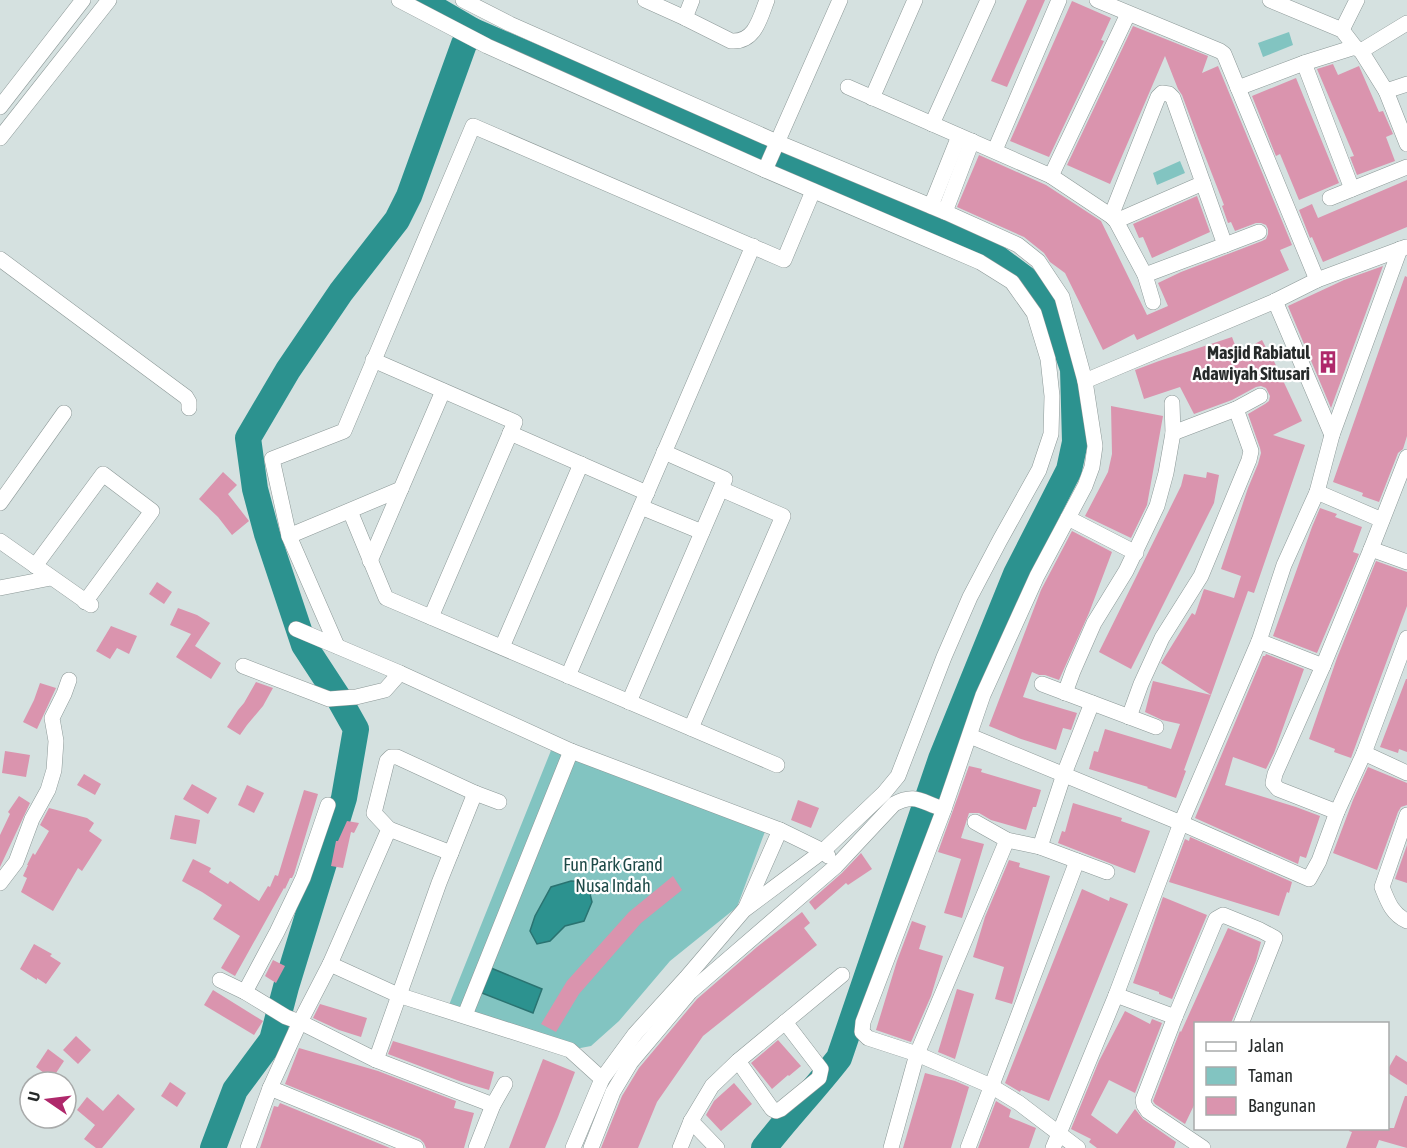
<svg xmlns="http://www.w3.org/2000/svg" width="1407" height="1148" font-family="'Asap Condensed',sans-serif">
<rect width="100%" height="100%" fill="#d5e1e0"/>
<g fill="#82c4c1">
<polygon points="1289,32 1293,45 1263,57 1258,43"/>
<polygon points="1180,161 1185,173 1157,185 1153,173"/>
<polygon points="556,738 767,826 737,907 670,961 619,1021 591,1046 570,1050 449,1005"/>
</g>
<g fill="#2c928f" stroke="#2a7371" stroke-width="1.5">
<polygon points="571,881 587,882 592,902 584,921 565,926 550,941 537,944 530,931 535,916 551,887"/>
<polygon points="491,968 542,989 533,1013 482,993"/>
</g>
<g fill="none" stroke-linecap="round" stroke-linejoin="round">
<g stroke="#2c928f" stroke-width="26">
<path d="M420 0 473 31 989 252 1024 278 1051 305 1073 369 1075 442 1069 470 1016 574 941 759 839 1058C815 1089 788 1117 764 1148"/>
<polyline points="213,1148 235,1090 272,1040 286,987 344,798 356,729 338,697 304,645 267,534 255,489 248,438 288,370 341,292 397,220 409,196 464,44 473,31"/>
</g>
</g>
<g fill="#da94ae">
<polygon points="1027,0 1045,0 1007,87 991,81"/>
<polygon points="1072,1 1111,18 1101,40 1104,41 1049,157 1010,141"/>
<polygon points="1133,26 1208,56 1202,73 1218,66 1292,245 1280,250 1289,270 1137,340 1134,334 1103,350 1065,273 1050,262 1044,253 1024,237 957,207 979,155 1046,185 1101,221 1147,315 1168,306 1158,283 1181,272 1262,241 1266,239 1268,234 1268,229 1266,225 1261,223 1256,223 1235,231 1231,222 1228,223 1222,206 1224,205 1198,138 1182,95 1178,89 1165,56 1110,184 1067,165"/>
<polygon points="1333,64 1338,75 1359,66 1379,112 1383,111 1393,134 1386,137 1395,161 1357,175 1350,157 1354,156 1317,69"/>
<polygon points="1296,78 1339,183 1299,200 1280,154 1276,156 1252,96"/>
<polygon points="1407,180 1407,227 1323,262 1312,237 1310,238 1299,210 1312,204 1318,218"/>
<polygon points="1197,196 1210,232 1152,258 1143,237 1139,238 1133,224"/>
<polygon points="1383,266 1331,408 1288,306 1344,280"/>
<polygon points="1405,276 1407,277 1407,436 1403,449 1398,453 1379,502 1362,496 1363,493 1333,482"/>
<polygon points="1232,337 1238,353 1262,340 1271,357 1272,357 1302,421 1273,435 1305,445 1254,593 1248,591 1211,695 1161,663 1192,613 1195,615 1204,589 1234,598 1241,576 1221,569 1248,488 1258,464 1261,453 1260,448 1248,414 1265,404 1269,401 1270,396 1266,388 1261,386 1256,387 1232,400 1194,414 1180,387 1144,399 1135,370 1159,361"/>
<polygon points="1111,406 1163,416 1147,505 1131,538 1085,516 1108,472 1112,454"/>
<polygon points="223,472 237,485 228,494 249,521 232,535 218,517 199,499"/>
<polygon points="1207,472 1219,475 1214,503 1131,669 1099,652 1181,486 1184,474 1206,478"/>
<polygon points="1320,508 1337,514 1335,517 1362,527 1353,552 1359,554 1317,653 1273,636 1312,527"/>
<polygon points="1072,531 1112,552 1089,613 1059,680 1045,675 1039,675 1032,672 1023,697 1077,713 1071,730 1063,728 1056,750 1021,739 989,726 1041,590"/>
<polygon points="1376,561 1407,572 1407,606 1351,758 1334,752 1335,749 1309,739 1337,658"/>
<polygon points="157,582 172,592 164,604 149,594"/>
<polygon points="178,608 197,615 210,623 195,646 221,663 211,679 176,657 191,634 170,625"/>
<polygon points="111,626 137,636 129,654 117,648 110,659 96,651"/>
<polygon points="1266,654 1304,669 1274,753 1266,769 1233,757 1225,785 1296,807 1320,816 1306,858 1300,856 1298,864 1195,818 1263,656 1265,656"/>
<polygon points="1406,679 1407,679 1407,752 1399,749 1398,753 1380,747"/>
<polygon points="1153,681 1211,695 1184,770 1186,771 1176,798 1147,788 1148,787 1089,769 1094,751 1098,752 1105,729 1171,749 1180,724 1162,720 1145,712"/>
<polygon points="256,682 273,688 263,706 247,725 240,735 227,727 238,710 244,703"/>
<polygon points="40,683 56,688 37,729 23,722 34,700"/>
<polygon points="5,751 30,755 26,777 2,773"/>
<polygon points="969,766 982,769 981,772 1041,790 1036,807 1033,807 1026,830 991,820 979,813 969,813 961,838 984,844 962,918 944,913 961,859 938,852"/>
<polygon points="1368,767 1407,783 1407,805 1401,807 1398,812 1377,870 1333,853 1353,800"/>
<polygon points="84,774 101,784 95,795 77,785"/>
<polygon points="192,784 217,798 208,814 183,799"/>
<polygon points="247,785 264,793 254,813 238,805"/>
<polygon points="304,790 318,794 294,874 292,878 290,878 285,889 284,888 235,976 221,968 240,936 213,919 222,905 202,892 182,881 193,859 211,868 209,872 228,884 230,881 259,901 268,886 270,887 275,875 278,876"/>
<polygon points="19,796 30,803 0,867 0,835 10,814 8,812"/>
<polygon points="798,800 819,808 811,828 791,820"/>
<polygon points="1073,803 1122,818 1121,821 1150,831 1135,873 1058,843 1062,831 1065,832"/>
<polygon points="49,808 87,818 94,823 89,831 102,840 82,871 78,868 53,911 21,892 27,878 23,876 28,865 27,865 33,853 35,855 49,831 40,825"/>
<polygon points="175,815 200,820 196,844 170,839"/>
<polygon points="347,821 359,823 354,833 351,832 343,868 331,866 336,841 338,841"/>
<polygon points="1190,837 1292,882 1289,893 1287,892 1279,916 1169,882 1185,839 1189,841"/>
<polygon points="1407,845 1407,883 1395,879"/>
<polygon points="861,853 872,869 848,885 846,883 815,910 809,902 842,873"/>
<polygon points="1009,860 1020,863 1019,867 1050,876 1012,1004 995,999 1004,967 973,957 985,917"/>
<polygon points="673,876 682,890 641,923 579,994 556,1032 541,1024 567,981 629,912"/>
<polygon points="1082,889 1109,901 1110,897 1128,904 1049,1101 1021,1090 1020,1092 1005,1083"/>
<polygon points="1163,897 1207,915 1172,999 1159,994 1159,992 1133,983"/>
<polygon points="802,912 810,923 804,928 817,945 703,1036 657,1102 638,1148 601,1148 622,1096 639,1068 697,999 757,947"/>
<polygon points="912,921 926,926 919,949 943,956 931,996 911,1042 876,1030 897,961"/>
<polygon points="1228,928 1261,942 1256,961 1231,1023 1196,1023 1196,1101 1185,1124 1155,1104 1153,1101 1180,1031 1181,1032"/>
<polygon points="34,944 52,954 50,956 61,963 46,984 37,978 37,980 20,969"/>
<polygon points="273,960 285,966 276,983 265,976"/>
<polygon points="957,989 974,994 955,1059 938,1052"/>
<polygon points="213,990 263,1021 254,1035 204,1005"/>
<polygon points="320,1004 367,1018 361,1037 339,1030 313,1018"/>
<polygon points="1125,1011 1150,1024 1152,1019 1162,1023 1135,1093 1109,1080 1091,1115 1117,1134 1135,1109 1143,1119 1176,1142 1174,1148 1097,1148 1089,1142 1091,1139 1071,1129 1099,1061"/>
<polygon points="76,1036 91,1050 78,1064 63,1050"/>
<polygon points="778,1040 801,1066 789,1076 788,1075 772,1089 751,1063"/>
<polygon points="393,1041 494,1072 489,1090 462,1082 388,1054"/>
<polygon points="299,1048 378,1071 456,1101 454,1108 474,1113 464,1148 426,1148 424,1143 420,1139 285,1084"/>
<polygon points="48,1049 64,1061 52,1079 36,1067"/>
<polygon points="1396,1055 1407,1062 1407,1085 1388,1073 1388,1069"/>
<polygon points="543,1059 575,1072 558,1117 545,1148 509,1148"/>
<polygon points="925,1073 955,1081 969,1087 951,1148 903,1148"/>
<polygon points="170,1082 186,1093 177,1107 161,1096"/>
<polygon points="734,1083 752,1104 721,1131 706,1115 714,1101"/>
<polygon points="118,1094 135,1109 102,1148 96,1148 84,1139 95,1125 77,1110 87,1097 103,1111"/>
<polygon points="1405,1096 1407,1096 1407,1148 1379,1140 1376,1148 1346,1148 1352,1132 1349,1131 1349,1128 1394,1128"/>
<polygon points="996,1101 1011,1110 1009,1117 1036,1128 1029,1148 978,1148"/>
<polygon points="280,1103 390,1148 260,1148 274,1106 278,1107"/>
</g>
<g fill="none" stroke-linecap="round" stroke-linejoin="round">
<g stroke="#8c9897" stroke-width="16">
<g id="street">
<polyline points="399,0 487,46 765,170 980,262 1012,282 1034,313 1048,359 1052,396 1051,434 1039,470 1000,540 970,597 944,657 898,776 884,793 823,851 744,910 686,978 635,1034 602,1079 573,1148"/>
<path d="M463 0 510 24 777 142 945 212 1018 245 1038 261 1062 297 1085 381 1095 446 1092 467 1085 486 1037 576 983 695 944 809C922 803 916 792 894 804L836 866 690 992 631 1062 613 1092 591 1148"/>
<path d="M645 0 685 18 731 41C755 43 760 18 767 0"/>
<polyline points="1097,0 1220,51 1224,54 1317,280"/>
<polyline points="1270,0 1342,30 1355,47"/>
<polyline points="685,18 692,0"/>
<polyline points="1342,30 1357,0"/>
<polyline points="1361,51 1407,23"/>
<polyline points="1304,63 1352,189"/>
<polyline points="848,87 1051,176 1111,216 1116,221 1145,275 1153,302"/>
<polyline points="1238,88 1304,63 1355,47 1361,51 1386,91 1407,84"/>
<polyline points="1386,91 1407,144"/>
<polyline points="872,98 915,0"/>
<polyline points="0,107 83,0"/>
<polyline points="932,124 988,0"/>
<polyline points="0,138 109,0"/>
<polyline points="995,150 1059,0"/>
<polyline points="765,170 840,0"/>
<polyline points="1051,176 1128,14"/>
<polyline points="1330,198 1407,167"/>
<polyline points="931,206 959,136"/>
<polyline points="945,212 972,141"/>
<polyline points="1111,216 1158,97 1162,93 1169,94 1173,98 1225,245 1145,275"/>
<polyline points="1116,221 1203,183"/>
<polyline points="1225,245 1259,232"/>
<polyline points="0,259 186,397 189,402 189,408"/>
<polyline points="1275,301 1332,435"/>
<polyline points="373,360 515,422 431,617"/>
<polyline points="1085,381 1275,301 1317,280 1406,247"/>
<polyline points="510,433 647,493"/>
<polyline points="1173,433 1236,409 1260,396"/>
<polyline points="1317,492 1382,520"/>
<polyline points="0,503 64,413"/>
<polyline points="641,507 702,532"/>
<polyline points="350,511 386,598 777,765"/>
<polyline points="1068,518 1136,553"/>
<polyline points="289,536 401,489"/>
<polyline points="0,541 91,605"/>
<polyline points="1371,549 1407,562"/>
<polyline points="370,561 443,391"/>
<polyline points="35,566 103,474 152,511 85,602"/>
<polyline points="0,588 51,578"/>
<polyline points="296,629 400,673 571,751 780,830 823,851 828,856"/>
<polyline points="1259,641 1323,666"/>
<polyline points="337,646 289,536 272,459 344,431 473,126 784,260 813,191"/>
<polyline points="502,647 581,464"/>
<polyline points="243,666 329,699 356,697 385,690 400,673"/>
<polyline points="568,676 753,246"/>
<polyline points="1042,684 1156,727"/>
<polyline points="1065,693 1073,671 1094,623 1126,571 1157,506 1166,473 1173,433 1172,403"/>
<polyline points="629,702 725,479 664,452"/>
<polyline points="1129,717 1141,684 1162,638 1201,576 1249,460 1251,451 1236,409"/>
<polyline points="691,728 783,516 721,489"/>
<polyline points="970,736 1181,823 1309,879 1319,861 1337,812 1364,753 1407,638"/>
<polyline points="1364,753 1407,773"/>
<polyline points="944,809 863,1022 862,1032 868,1038 917,1054 991,1086 1019,1103 1078,1148"/>
<polyline points="1337,812 1278,789 1273,783 1275,774 1323,666 1371,549 1407,457"/>
<path d="M1407 815 1382 887C1388 902 1392 914 1407 921"/>
<polyline points="975,822 1007,840 1040,847 1107,872"/>
<polyline points="389,829 451,853"/>
<polyline points="1040,847 1064,774 1092,703"/>
<polyline points="0,883 16,862 32,819 48,790 54,770 56,741 52,718 64,694 69,680"/>
<polyline points="746,907 780,830"/>
<polyline points="330,964 398,995 570,1050 602,1079"/>
<polyline points="220,980 245,992 286,1017 300,1022 376,1060 493,1105"/>
<polyline points="245,992 277,932 303,878 328,805"/>
<polyline points="1116,995 1175,1017"/>
<polyline points="465,1015 571,751"/>
<polyline points="376,1060 439,883 475,793"/>
<polyline points="738,1061 772,1109 776,1111 781,1109 819,1078 821,1069 785,1022"/>
<polyline points="270,1088 416,1148"/>
<polyline points="691,1121 717,1148"/>
<polyline points="248,1148 270,1088 300,1022 330,964 389,829 374,813 387,761 391,757 397,757 475,793 499,802"/>
<polyline points="476,1148 493,1105 505,1084"/>
<polyline points="680,1148 691,1121 712,1086 738,1061 842,975"/>
<polyline points="891,1148 917,1054 1007,840"/>
<polyline points="968,1148 1077,861"/>
<polyline points="1053,1148 1116,995 1181,823 1259,641 1284,565 1317,492 1332,435 1400,249"/>
<polyline points="1203,1148 1148,1111 1144,1105 1143,1100 1175,1017 1216,919 1223,915 1260,930 1275,938 1241,1024"/>
</g>
</g>
<use href="#street" stroke="#fff" stroke-width="15"/>
</g>
<defs>
<g id="building-bare" transform="scale(1.8)"><path d="M-4-6H4V6H1V3H-1V6H-4ZM-2.5-4.3h1.7v1.8h-1.7ZM.8-4.3h1.7v1.8H.8ZM-2.5-1h1.7V.8h-1.7ZM.8-1h1.7V.8H.8Z" fill="#af286b" stroke="#fff" stroke-width="2.5" paint-order="stroke"/></g>
</defs>
<g fill-rule="evenodd">
<use href="#building-bare" x="1328" y="362"/>
</g>
<g text-anchor="middle" dominant-baseline="central" stroke-width="4.5" stroke-linejoin="round" paint-order="stroke">
<g font-size="18" font-weight="bold" fill="#262a2a" stroke="#fff" text-anchor="end">
<text x="1310" y="352">Masjid Rabiatul<tspan x="1310" dy="21">Adawiyah Situsari</tspan></text>
</g>
<g font-size="18" fill="#1e4a48" stroke="#fff">
<text x="613" y="864">Fun Park Grand<tspan x="613" dy="21">Nusa Indah</tspan></text>
</g>
</g>
<rect x="1194" y="1022" width="195" height="108" fill="#ffffff" stroke="#a8aaaa" stroke-width="1.5"/>
<rect x="1206" y="1042" width="30" height="9" fill="#ffffff" stroke="#a8aaaa" stroke-width="1.5"/>
<text x="1248" y="1052" font-size="18" fill="#262a2a">Jalan</text>
<rect x="1206" y="1067" width="30" height="18" fill="#82c4c1" stroke="#a8aaaa" stroke-width="1.5"/>
<text x="1248" y="1082" font-size="18" fill="#262a2a">Taman</text>
<rect x="1206" y="1097" width="30" height="18" fill="#da94ae" stroke="#a8aaaa" stroke-width="1.5"/>
<text x="1248" y="1112" font-size="18" fill="#262a2a">Bangunan</text>
<g transform="translate(48 1100) rotate(284)"><circle r="28" fill="#ffffff" stroke="#a8aaaa" stroke-width="1.5"/>
<path d="M0-4.5L10 22L0 15L-10 22Z" fill="#af286b"/>
<text y="-9" font-size="16" font-weight="bold" text-anchor="middle" fill="#262a2a">U</text>
</g>
</svg>
